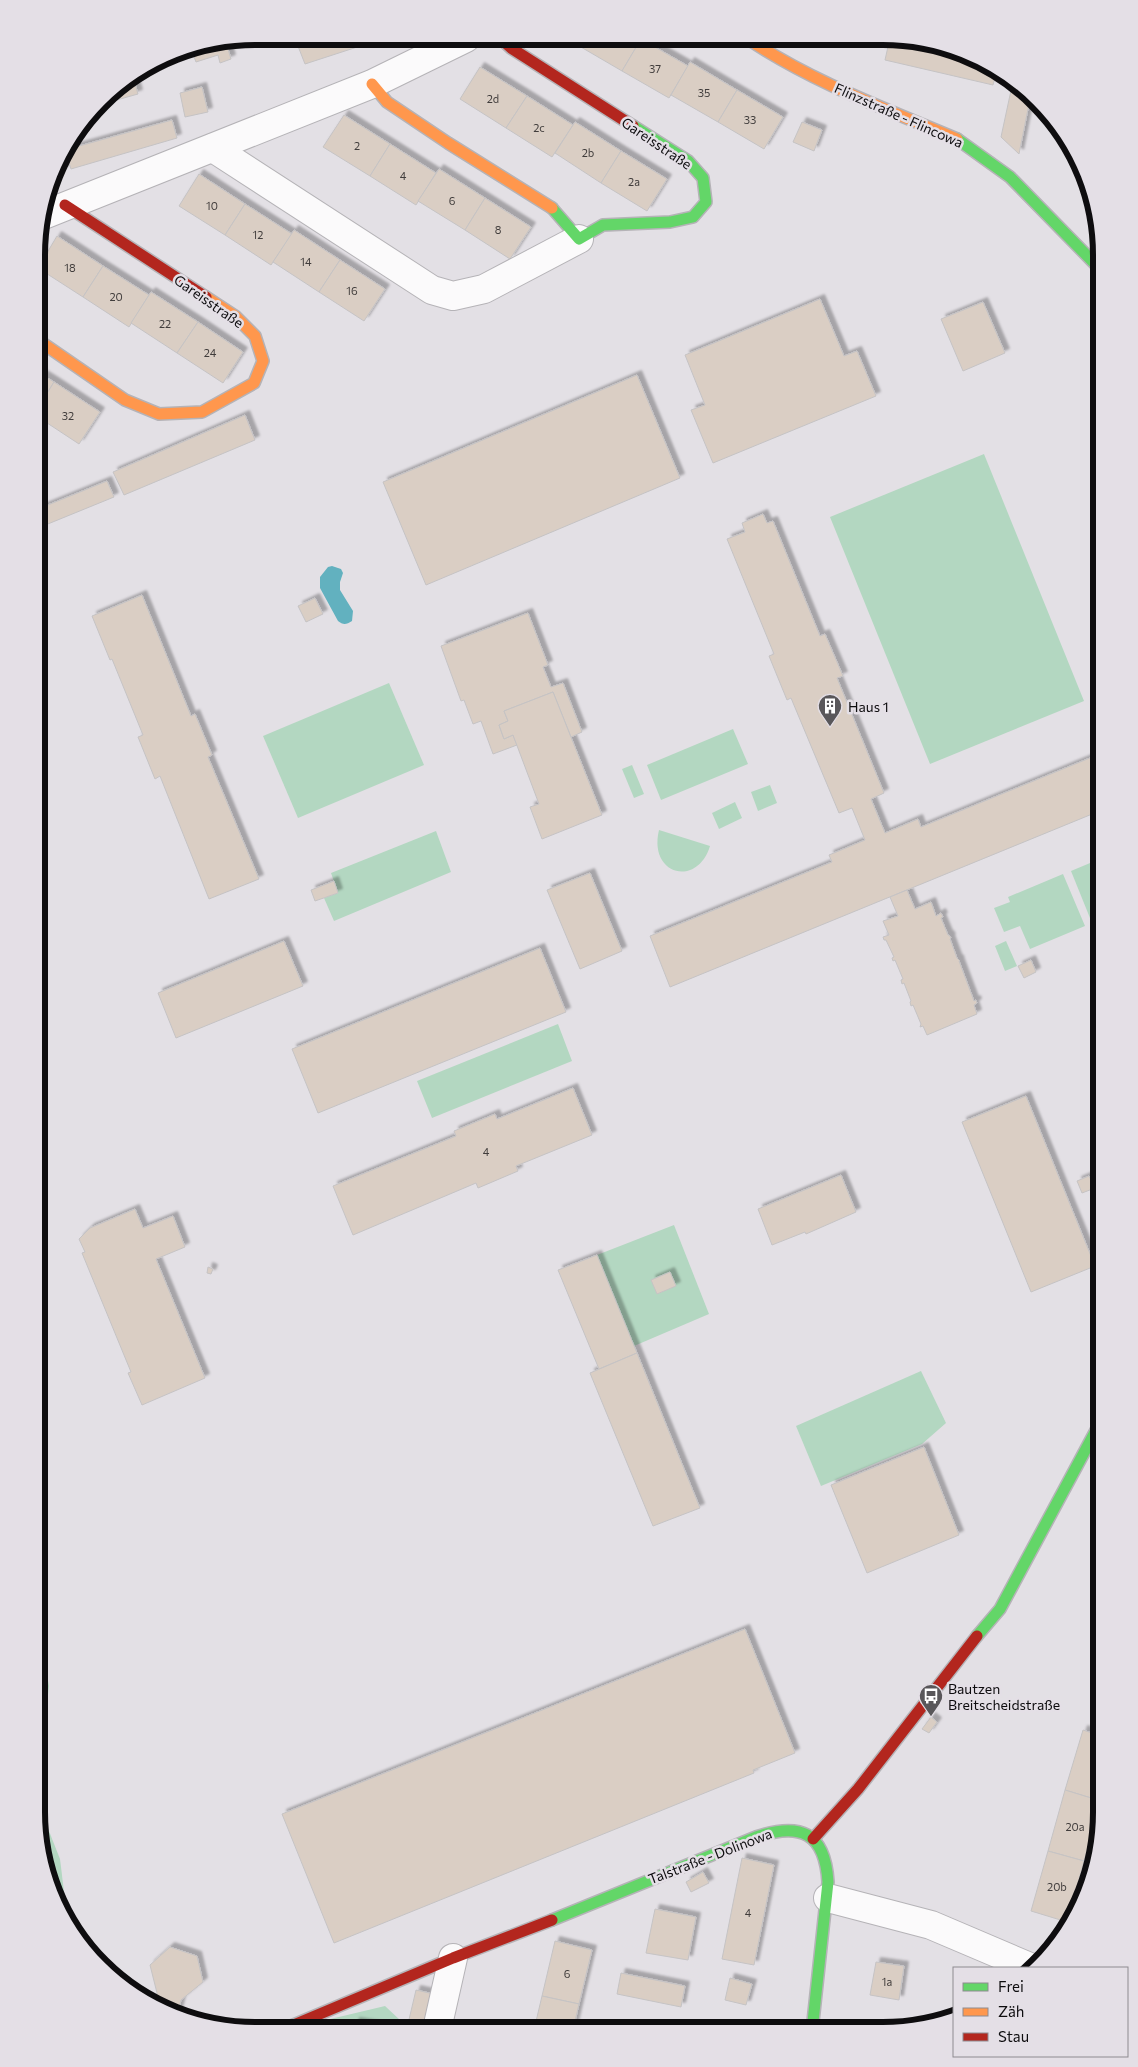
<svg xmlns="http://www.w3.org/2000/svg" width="1138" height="2067" font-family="Commissioner,sans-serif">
<defs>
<filter id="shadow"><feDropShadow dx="4.5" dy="-4.5" stdDeviation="1" flood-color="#0004"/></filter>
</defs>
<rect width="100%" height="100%" fill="#e3e0e5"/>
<g fill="#b3d7c1">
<polygon points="984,454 1084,701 930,764 830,517"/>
<polygon points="389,683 424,765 298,818 263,736"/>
<polygon points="733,729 748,764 661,800 647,765"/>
<polygon points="632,765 644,794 634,798 622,769"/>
<polygon points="770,785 777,803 758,811 751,792"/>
<polygon points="735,802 742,818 719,829 712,813"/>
<path d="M659 830 710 846C697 888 648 875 659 830Z"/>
<polygon points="436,831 451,872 334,921 324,898 338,893 331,873"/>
<polygon points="1102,858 1102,919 1092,923 1071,871"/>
<polygon points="1063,874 1085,926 1030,949 1020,926 1004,932 994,908 1010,902 1008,897"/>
<polygon points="1006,941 1017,966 1005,971 995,946"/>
<polygon points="558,1024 572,1061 432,1118 417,1081"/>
<polygon points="674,1225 709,1314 634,1346 597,1255"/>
<polygon points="921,1371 946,1423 922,1444 821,1486 796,1426"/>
<polygon points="36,1616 49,1686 36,1795"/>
<polygon points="36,1798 60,1859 68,1924 48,1883 36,1812"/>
<polygon points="385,2006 401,2021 398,2029 305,2029 322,2021"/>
</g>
<path fill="#62b1bf" d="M332 566 341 569 343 573 340 582V590L353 611 352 621C346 625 343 625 338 621L320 588V577L328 567Z"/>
<g fill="#dacec4" stroke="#c5c3c4" filter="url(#shadow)">
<polygon points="294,36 388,37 305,64"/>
<polygon points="577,38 641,39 622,71 574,43"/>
<polygon points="641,39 688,66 669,98 622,71"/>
<polygon points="226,42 231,59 220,63 218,55 196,62 191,49"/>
<polygon points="889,42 991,66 997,70 993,85 885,60"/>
<polygon points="690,62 737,90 718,122 671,95"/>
<polygon points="480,67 527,96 506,128 460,99"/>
<polygon points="133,76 138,94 106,103 104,98 110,91"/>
<polygon points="1013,81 1031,94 1019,154 1001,137"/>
<polygon points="202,87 208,112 185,117 180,93"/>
<polygon points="737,90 783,117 764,149 718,122"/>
<polygon points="527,96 573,125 552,157 506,128"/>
<polygon points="344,115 390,144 370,176 323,147"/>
<polygon points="172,120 177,138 71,169 65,150"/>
<polygon points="575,122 621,151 601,183 555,153"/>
<polygon points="802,122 822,130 814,151 793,142"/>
<polygon points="390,144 436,173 416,205 370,176"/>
<polygon points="621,151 667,179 647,211 601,183"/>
<polygon points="62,153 67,169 54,173 59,158"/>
<polygon points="439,169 485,198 465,230 418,201"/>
<polygon points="1084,172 1090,184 1091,191 1078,178"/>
<polygon points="199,174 245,204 225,235 179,206"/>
<polygon points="485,198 531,227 510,259 465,230"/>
<polygon points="245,204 292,234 271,265 225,235"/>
<polygon points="294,230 340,260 319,292 273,262"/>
<polygon points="57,236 103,266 83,297 38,268"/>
<polygon points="340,260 385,289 364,321 319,292"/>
<polygon points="103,266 149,295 129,327 83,297"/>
<polygon points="151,292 198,322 177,353 131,323"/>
<polygon points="820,299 844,356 857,351 876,396 713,463 691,410 705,405 685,355"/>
<polygon points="983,302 1005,353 963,371 941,319"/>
<polygon points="198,322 243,352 223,383 177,353"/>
<polygon points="38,372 54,382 38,408"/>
<polygon points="637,375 680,478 426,585 383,482"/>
<polygon points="54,382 100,412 79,444 38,417 38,408"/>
<polygon points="245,415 255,440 124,495 113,472"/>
<polygon points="107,481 114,497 38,528 38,509"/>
<polygon points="763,514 767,523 773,521 820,636 825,634 843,676 837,678 884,793 871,799 885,833 918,819 921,827 1102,753 1102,810 670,987 650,936 832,862 829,855 865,840 852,808 839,813 791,698 787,700 769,656 774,654 727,539 745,532 742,523"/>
<polygon points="142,595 191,716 195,714 212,755 208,757 259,879 209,899 160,776 155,779 138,737 143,735 112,659 110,660 92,616"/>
<polygon points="315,598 323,614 306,622 298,606"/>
<polygon points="528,613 548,665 543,667 551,687 563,683 582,732 571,737 553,692 504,711 508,721 499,725 504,739 513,735 517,745 493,754 481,721 473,724 464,700 461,701 441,646"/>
<polygon points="553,692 602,815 542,839 530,807 539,804 513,735 504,739 499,725 508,721 504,711"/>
<polygon points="590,873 622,951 580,969 547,890"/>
<polygon points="334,881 338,893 315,901 311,890"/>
<polygon points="907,890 915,909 931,902 936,916 941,913 943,917 941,918 948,935 949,935 951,938 950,939 957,958 960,961 959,961 974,1001 976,1000 977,1003 974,1005 977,1014 927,1035 923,1026 920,1027 921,1024 913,1005 911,1006 910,1002 911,1001 904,983 902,984 901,980 903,979 895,960 893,961 892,958 894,957 886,940 884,940 883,937 889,935 883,921 898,916 890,897"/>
<polygon points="284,941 303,986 176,1038 158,993"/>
<polygon points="540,948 566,1012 318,1113 292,1049"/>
<polygon points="1031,960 1036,972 1024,978 1018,966"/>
<polygon points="573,1088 592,1135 516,1166 518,1171 478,1188 476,1183 353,1235 333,1186 456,1136 454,1131 495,1114 497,1119"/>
<polygon points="1026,1096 1095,1266 1031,1292 962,1122"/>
<polygon points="841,1175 856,1212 806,1234 805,1232 772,1245 758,1209"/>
<polygon points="1089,1176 1095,1188 1082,1193 1077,1181"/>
<polygon points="135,1209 143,1228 173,1216 185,1247 156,1259 205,1378 142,1405 128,1373 131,1372 82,1253 85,1252 79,1239 90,1228"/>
<polygon points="597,1255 637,1353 599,1369 558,1270"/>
<polygon points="208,1267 213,1269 211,1274 207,1273"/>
<polygon points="670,1272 676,1286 657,1294 651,1280"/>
<polygon points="637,1353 700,1508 653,1526 590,1373"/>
<polygon points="924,1447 959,1535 867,1573 831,1485"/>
<polygon points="745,1629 795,1753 753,1770 754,1773 334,1943 282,1814"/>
<polygon points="931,1717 937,1722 929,1733 922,1729"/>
<polygon points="1083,1730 1101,1736 1101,1801 1065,1790"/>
<polygon points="1065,1790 1101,1801 1084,1861 1048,1851"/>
<polygon points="1048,1851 1084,1861 1067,1922 1031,1911"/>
<polygon points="742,1858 774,1865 754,1965 722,1959"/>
<polygon points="703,1872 709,1883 691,1892 686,1882"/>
<polygon points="655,1909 696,1917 688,1960 646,1953"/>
<polygon points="555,1941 592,1950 579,2004 542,1996"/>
<polygon points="170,1947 197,1956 203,1982 181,2000 177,2016 154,2003 157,1993 150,1965"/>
<polygon points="876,1962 904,1966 899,2000 870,1995"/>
<polygon points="621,1973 685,1986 681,2007 617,1994"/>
<polygon points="730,1978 752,1984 746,2005 725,2000"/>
<polygon points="416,1990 434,1994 426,2029 407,2028"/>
<polygon points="542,1996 579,2004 573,2030 534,2030"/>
<polygon points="355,2022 386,2027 385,2029 354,2029"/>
</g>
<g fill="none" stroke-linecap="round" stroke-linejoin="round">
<g stroke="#b5b3b7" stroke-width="30">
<g id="street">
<polyline points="213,148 432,290 453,296 484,289 579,239"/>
<polyline points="41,216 372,84 466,38"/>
<polyline points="828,1898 931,1925 1032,1968"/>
<polyline points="437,2029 453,1958"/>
</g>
</g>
<g stroke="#b5b3b7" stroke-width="14">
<g id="fast">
<polyline points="957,139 1010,177 1102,271"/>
<polyline points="552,208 579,239 603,225 670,222 693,217 706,202 703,178 688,161 633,126"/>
<polyline points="977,1636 1000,1609 1101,1421"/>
<path d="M552 1920 756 1837C800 1822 825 1832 828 1882L812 2031"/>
</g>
</g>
<g stroke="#b5b3b7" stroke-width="14">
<g id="slow">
<path d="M748 39C812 82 886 109 957 139"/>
<polyline points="372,84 387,102 448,143 552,208"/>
<polyline points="38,340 125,400 159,414 202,412 254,383 263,361 255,336 235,316 206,297"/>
</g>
</g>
<g stroke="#b5b3b7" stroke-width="14">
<g id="jam">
<polyline points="500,38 511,48 633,126"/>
<polyline points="65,205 206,297"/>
<polyline points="813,1839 858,1789 977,1636"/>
<polyline points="284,2029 453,1958 552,1920"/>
</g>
</g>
<use href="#street" stroke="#fbfafb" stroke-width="28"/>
<use href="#fast" stroke="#63d668" stroke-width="11"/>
<use href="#slow" stroke="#ff974d" stroke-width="11"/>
<use href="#jam" stroke="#b3261e" stroke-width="11"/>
</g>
<defs>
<g id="building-pin" transform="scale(1.25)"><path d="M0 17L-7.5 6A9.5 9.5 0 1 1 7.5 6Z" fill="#59575a" stroke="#e4dfe6"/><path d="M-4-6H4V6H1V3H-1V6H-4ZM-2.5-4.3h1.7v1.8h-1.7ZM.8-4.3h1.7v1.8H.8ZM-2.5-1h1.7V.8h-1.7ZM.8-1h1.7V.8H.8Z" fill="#fff"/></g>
<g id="bus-pin" transform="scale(1.25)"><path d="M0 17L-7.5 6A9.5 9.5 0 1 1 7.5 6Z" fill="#59575a" stroke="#e4dfe6"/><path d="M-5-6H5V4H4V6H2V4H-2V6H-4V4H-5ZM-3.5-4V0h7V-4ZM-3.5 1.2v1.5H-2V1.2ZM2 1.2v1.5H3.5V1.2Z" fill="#fff"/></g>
</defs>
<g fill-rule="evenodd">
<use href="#building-pin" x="830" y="706"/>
<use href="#bus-pin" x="931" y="1696"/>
</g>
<g text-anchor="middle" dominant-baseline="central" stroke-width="5" stroke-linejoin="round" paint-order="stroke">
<g font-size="11" fill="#413d3c">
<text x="655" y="68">37</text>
<text x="704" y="92">35</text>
<text x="493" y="98">2d</text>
<text x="750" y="119">33</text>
<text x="539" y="127">2c</text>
<text x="357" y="145">2</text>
<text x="588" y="152">2b</text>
<text x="403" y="175">4</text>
<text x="634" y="181">2a</text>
<text x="452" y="200">6</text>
<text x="212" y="205">10</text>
<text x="498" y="229">8</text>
<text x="258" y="234">12</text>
<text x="306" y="261">14</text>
<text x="70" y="267">18</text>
<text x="352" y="290">16</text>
<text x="116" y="296">20</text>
<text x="165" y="323">22</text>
<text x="210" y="352">24</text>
<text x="68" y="415">32</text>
<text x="486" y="1151">4</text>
<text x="1075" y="1826">20a</text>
<text x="1057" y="1886">20b</text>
<text x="748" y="1912">4</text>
<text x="567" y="1973">6</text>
<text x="887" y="1981">1a</text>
</g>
<g font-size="14" fill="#0e0d0f" stroke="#e4dfe6">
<text transform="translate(899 115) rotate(24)">Flinzstraße - Flincowa</text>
<text transform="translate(657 143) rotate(34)">Gareisstraße</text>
<text transform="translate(209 301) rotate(35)">Gareisstraße</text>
<text transform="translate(710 1856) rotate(-21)">Talstraße - Dolinowa</text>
</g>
<g font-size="14" fill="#0e0d0f" stroke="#e4dfe6" text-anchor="start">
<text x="848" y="706">Haus 1</text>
<text x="948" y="1688">Bautzen<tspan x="948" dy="16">Breitscheidstraße</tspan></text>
</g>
</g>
<path d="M0 0H1138V2067H0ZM255 45H883A210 210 0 0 1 1093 255V1812A210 210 0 0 1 883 2022H255A210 210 0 0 1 45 1812V255A210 210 0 0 1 255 45Z" fill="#e4dfe6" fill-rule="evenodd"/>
<path fill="none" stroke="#0e0d0f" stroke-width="6" d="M255 45H883A210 210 0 0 1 1093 255V1812A210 210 0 0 1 883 2022H255A210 210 0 0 1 45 1812V255A210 210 0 0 1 255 45Z"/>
<rect x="953" y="1967" width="175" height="90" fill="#e4dfe6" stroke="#8e8b90"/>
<rect x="963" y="1983" width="25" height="8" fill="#63d668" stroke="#8e8b90"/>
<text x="998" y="1992" font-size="15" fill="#0e0d0f">Frei</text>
<rect x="963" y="2008" width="25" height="8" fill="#ff974d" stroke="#8e8b90"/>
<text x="998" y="2017" font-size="15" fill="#0e0d0f">Zäh</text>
<rect x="963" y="2033" width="25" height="8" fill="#b3261e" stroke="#8e8b90"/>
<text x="998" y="2042" font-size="15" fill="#0e0d0f">Stau</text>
</svg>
